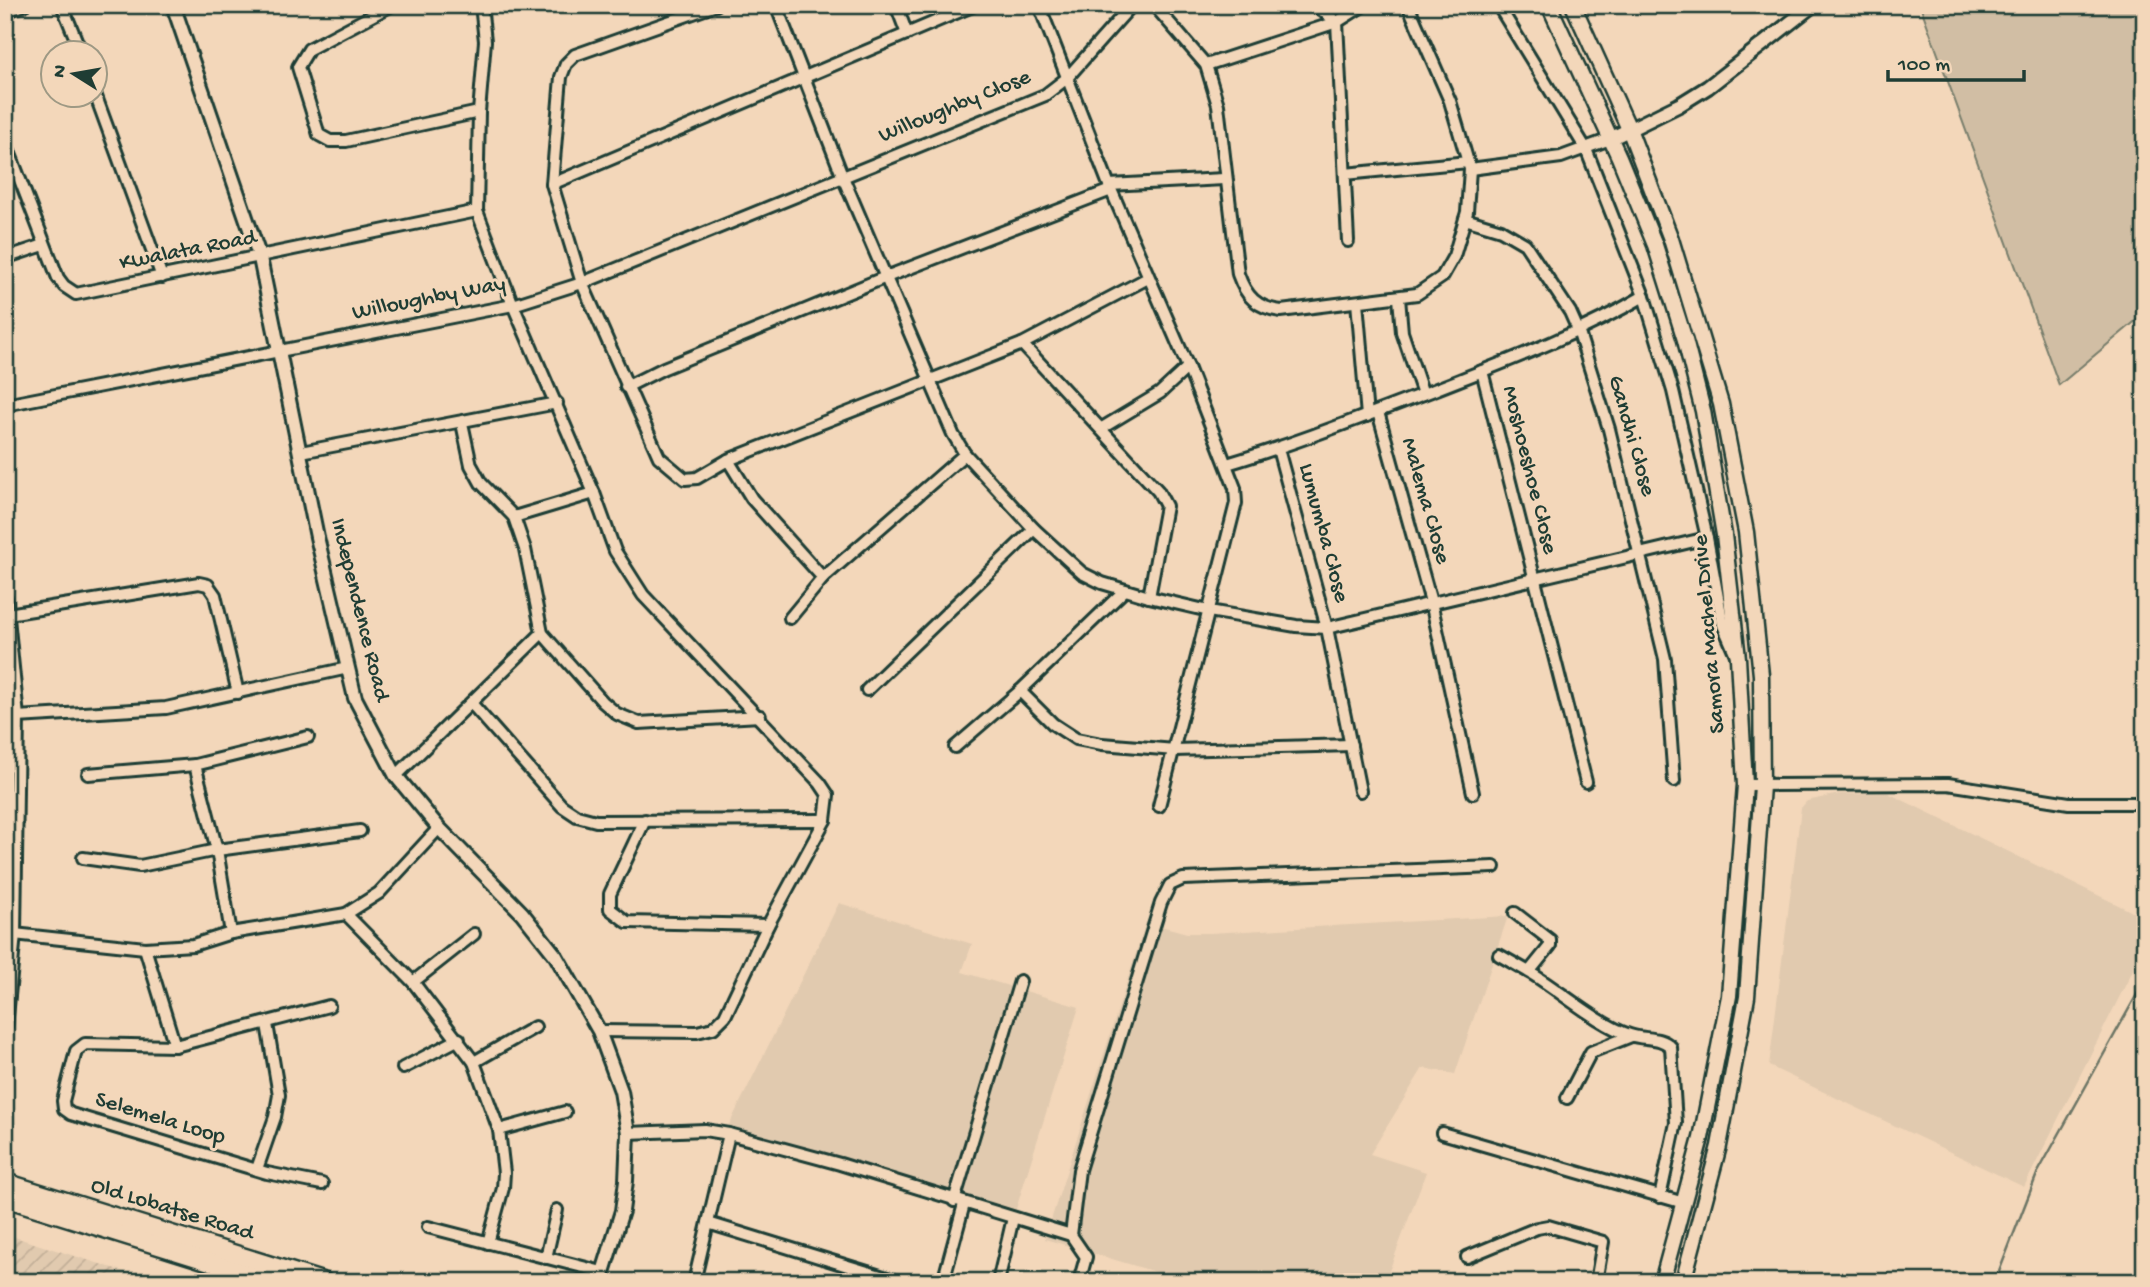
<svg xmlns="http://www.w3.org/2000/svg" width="2150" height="1287" font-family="'Gochi Hand',sans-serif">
<defs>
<pattern id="industrial-furrows" width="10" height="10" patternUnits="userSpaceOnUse" patternTransform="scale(1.75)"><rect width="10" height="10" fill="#e1caaf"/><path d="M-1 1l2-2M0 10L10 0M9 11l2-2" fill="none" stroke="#c1ae97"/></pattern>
</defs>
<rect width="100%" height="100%" fill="#f3d7ba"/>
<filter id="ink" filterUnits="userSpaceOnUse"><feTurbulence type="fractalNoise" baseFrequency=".0143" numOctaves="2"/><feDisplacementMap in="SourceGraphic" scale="14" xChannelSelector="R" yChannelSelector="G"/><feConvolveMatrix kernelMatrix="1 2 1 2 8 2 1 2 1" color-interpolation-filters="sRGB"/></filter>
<g filter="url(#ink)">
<g fill="#e1caaf">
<polygon points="1888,793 2145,918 2145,946 2024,1187 1769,1066 1801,808 1807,801 1839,794"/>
<polygon points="839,903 972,944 962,972 1079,1007 1016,1209 728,1127"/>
<polygon points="1508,916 1455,1074 1423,1068 1370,1154 1426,1172 1385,1282 1189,1282 1045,1239 1146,922 1187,933 1210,933"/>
</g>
<polygon fill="url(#industrial-furrows)" points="5,1234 157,1282 5,1282"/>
<polygon fill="#d1bea4" stroke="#787e6c" stroke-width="2" points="1920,5 2145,5 2145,313 2059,385"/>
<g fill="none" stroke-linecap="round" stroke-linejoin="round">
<polyline stroke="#6c7565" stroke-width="2.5" points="1995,1282 2037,1174 2145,980"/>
<g stroke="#1f3d34" stroke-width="16">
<g id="minor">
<polyline points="62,5 81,52"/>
<polyline points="392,5 309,49 298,67 319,135 330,141 346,141 479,112"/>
<polyline points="481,5 485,41 479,112 477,211 513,305 594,493 615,551 643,595 820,783 828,795 825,820 768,925 725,1016 713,1028 697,1032 599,1031"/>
<polyline points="716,5 575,55 566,64 561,77 552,184 582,283 659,457 685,479 697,478 728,460 1022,344 1148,278"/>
<polyline points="776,5 842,175 953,434 965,454 1034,529 1082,573 1102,583 1149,597 1209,611 1296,626 1327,628 1707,538"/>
<polyline points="896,5 907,34"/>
<polyline points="1039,5 1109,185 1188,367 1235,488 1236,503 1159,806"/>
<path d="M1154 5 1206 65 1218 105 1238 274C1246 297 1257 308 1281 311L1417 294 1442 277 1454 256 1467 212 1470 169 1450 101 1408 5"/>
<polyline points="1315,5 1337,22 1348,241"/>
<polyline points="1498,5 1586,149 1644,296 1673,391 1707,538 1723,625 1736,655"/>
<polyline points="5,12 24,5"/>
<polyline points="1206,65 1337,22 1364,5"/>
<polyline points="94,91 162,277"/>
<polyline points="5,141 58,278 64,286 76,294 477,211"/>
<polyline points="1470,169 1561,157 1610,139"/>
<polyline points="1345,174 1468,162"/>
<polyline points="552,184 975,5"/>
<polyline points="1109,185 1224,179"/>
<polyline points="1465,219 1501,230 1525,244 1570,312 1578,330 1609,429 1665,659 1674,781"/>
<polyline points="5,258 44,245"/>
<polyline points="1399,298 1402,332 1423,394"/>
<polyline points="1357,302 1367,416"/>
<polyline points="1022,344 1158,491 1166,506 1149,597"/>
<polyline points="1482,371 1586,782"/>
<polyline points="626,387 664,368 886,277 1111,190"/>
<polyline points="5,405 513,305 582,283 1045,95 1067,78 1132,5"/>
<polyline points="1378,412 1431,602 1473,793"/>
<polyline points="462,423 471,465 481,483 514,517 525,549 542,633 603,702 617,714 639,723 760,716"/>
<polyline points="1102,428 1160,393 1188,367"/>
<polyline points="1278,449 1327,628 1360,791"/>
<polyline points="301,452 557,403"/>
<polyline points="728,460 752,499 823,578"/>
<path d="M1227 464C1297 443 1365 416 1434 390 1505 362 1578 335 1644 296"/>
<polyline points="514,517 594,493"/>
<polyline points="8,614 199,583 208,585 215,595 238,693"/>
<polyline points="790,618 823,578 965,454"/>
<polyline points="867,690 1034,529"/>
<polyline points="1020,691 1053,724 1076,739 1102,744 1175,750 1351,745"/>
<polyline points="471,703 562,806 577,816 596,821 825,820"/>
<polyline points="17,717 166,708 348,668"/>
<polyline points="955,747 1020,691 1125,590"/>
<polyline points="195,765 217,850 231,933"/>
<polyline points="88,774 195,765 308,737"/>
<polyline points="396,776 542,633"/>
<polyline points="1745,785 1948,784 2069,803 2145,803"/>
<polyline points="645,820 610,894 610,909 627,922 768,925"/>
<polyline points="83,858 140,866 217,850 360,831"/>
<polyline points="346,914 413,982 474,1062 499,1130 504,1173 503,1188 488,1243"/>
<polyline points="14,934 145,948 193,945 231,933 346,914 379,893 439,828"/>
<polyline points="145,948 175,1046"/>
<polyline points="1499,955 1529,972 1550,946 1550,940 1515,913"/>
<path d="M1529 972C1559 990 1599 1025 1630 1035 1644 1040 1661 1036 1671 1047L1676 1123 1660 1197"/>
<polyline points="413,982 474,934"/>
<polyline points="474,1062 535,1027"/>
<polyline points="403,1068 459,1039"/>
<polyline points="1567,1098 1591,1052 1631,1036"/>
<polyline points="499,1130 565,1112"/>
<polyline points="628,1133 705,1130 729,1134 840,1164 1071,1235 1086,1257 1079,1282"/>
<polyline points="1442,1133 1684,1203"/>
<polyline points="257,1169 275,1117 279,1095 267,1024"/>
<polyline points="322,1184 267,1173 71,1114 64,1109 63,1101 76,1051 85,1044 175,1046 329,1006"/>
<polyline points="954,1201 1020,981"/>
<polyline points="708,1223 900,1282"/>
<polyline points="428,1227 602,1272"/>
<polyline points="1071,1235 1079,1170 1161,903 1170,885 1183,879 1494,867"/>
<polyline points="1467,1257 1537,1228 1548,1226 1603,1242 1596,1282"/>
<polyline points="546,1258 557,1210"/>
<polyline points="694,1282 729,1134"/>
<polyline points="943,1282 964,1204"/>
<polyline points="998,1282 1013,1218"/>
</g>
</g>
<g stroke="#1f3d34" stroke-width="18">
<g id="tertiary">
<polyline points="173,5 260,258 317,537 355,698 396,776 439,828 522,913 556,956 599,1031 621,1091 628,1133 626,1181 622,1211 600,1282"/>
<polyline points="1610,139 1679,105 1708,87 1813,5"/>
<polyline points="5,598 17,717 14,934 5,1027"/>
</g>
</g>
<g stroke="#1f3d34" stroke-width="19">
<g id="secondary">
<polyline points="1549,5 1619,157 1655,245 1685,340 1703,411 1724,535 1738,658 1745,785 1729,996 1701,1138 1662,1282"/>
<polyline points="1573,5 1629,129 1671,239 1721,404 1746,532 1761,675 1762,786 1747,997 1719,1146 1683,1282"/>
</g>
</g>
<g stroke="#1f3d34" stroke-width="21">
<g id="primary">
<polyline points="5,1182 325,1282"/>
<polyline points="5,1198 274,1282"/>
</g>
</g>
<use href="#minor" stroke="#f3d7ba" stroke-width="10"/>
<use href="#tertiary" stroke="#f3d7ba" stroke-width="12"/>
<use href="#secondary" stroke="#f3d7ba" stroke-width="14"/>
<use href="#primary" stroke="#f3d7ba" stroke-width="16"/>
</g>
</g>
<g text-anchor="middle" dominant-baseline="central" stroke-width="6" stroke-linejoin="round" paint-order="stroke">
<g font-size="23" fill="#1f3d34" stroke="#f3d7ba">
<text transform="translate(955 107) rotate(-22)">Willoughby Close</text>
<text transform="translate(188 251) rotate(-11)">Kwalata Road</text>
<text transform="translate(429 299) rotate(-11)">Willoughby Way</text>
<text transform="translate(1631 436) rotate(74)">Gandhi Close</text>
<text transform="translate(1529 470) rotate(76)">Moshoeshoe Close</text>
<text transform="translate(1425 501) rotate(74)">Malema Close</text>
<text transform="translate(1323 533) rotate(75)">Lumumba Close</text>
<text transform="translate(359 610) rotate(76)">Independence Road</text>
<text transform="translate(1710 634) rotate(-95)">Samora Machel Drive</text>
<text transform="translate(160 1119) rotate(17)">Selemela Loop</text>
<text transform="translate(172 1210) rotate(17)">Old Lobatse Road</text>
</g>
</g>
<rect width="2150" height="1287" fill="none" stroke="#f3d7ba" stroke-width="28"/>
<rect x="14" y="14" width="2122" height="1259" fill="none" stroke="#1f3d34" stroke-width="2.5" filter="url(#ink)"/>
<g transform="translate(74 74) rotate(281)"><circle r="33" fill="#f3d7ba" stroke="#9e9984" stroke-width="2"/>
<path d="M0-5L12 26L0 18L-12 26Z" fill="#1f3d34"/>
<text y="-10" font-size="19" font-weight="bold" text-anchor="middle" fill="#1f3d34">N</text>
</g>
<path d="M1888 70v10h136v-10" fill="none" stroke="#1f3d34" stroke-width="3.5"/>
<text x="1898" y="70" font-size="21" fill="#1f3d34" stroke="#f3d7ba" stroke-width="5" paint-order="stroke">100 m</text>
</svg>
